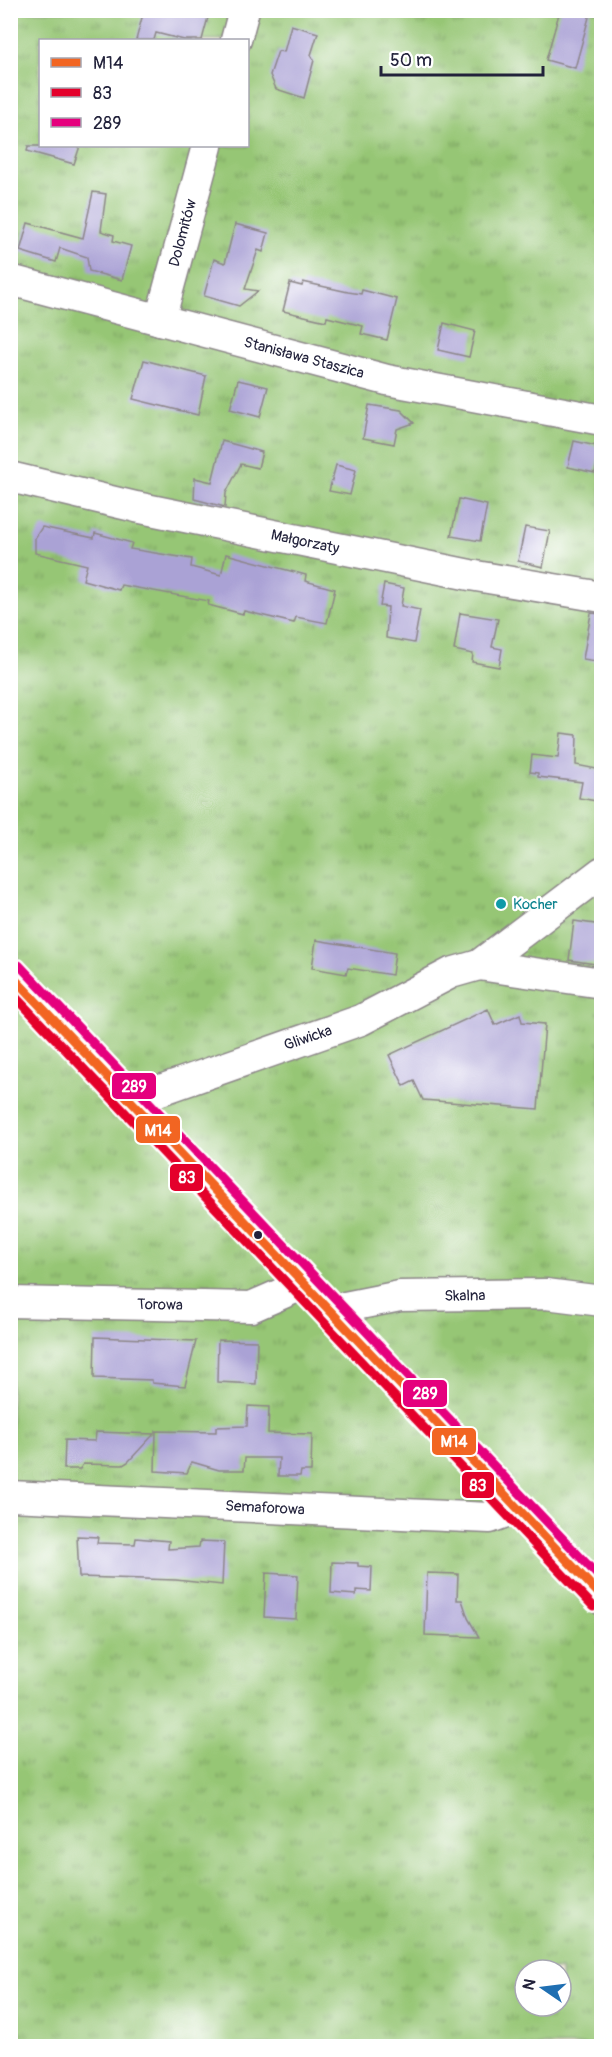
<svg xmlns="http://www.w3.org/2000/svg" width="612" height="2057" font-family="Pangolin,sans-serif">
<defs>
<pattern id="grass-tufts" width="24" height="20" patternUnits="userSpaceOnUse" patternTransform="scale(1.5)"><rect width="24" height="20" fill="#96c675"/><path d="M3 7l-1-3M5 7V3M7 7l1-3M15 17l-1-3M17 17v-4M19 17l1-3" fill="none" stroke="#7aa061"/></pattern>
</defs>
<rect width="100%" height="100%" fill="#fff"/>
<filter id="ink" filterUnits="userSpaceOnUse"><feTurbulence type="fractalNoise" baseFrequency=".0167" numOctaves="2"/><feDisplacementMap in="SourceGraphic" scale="12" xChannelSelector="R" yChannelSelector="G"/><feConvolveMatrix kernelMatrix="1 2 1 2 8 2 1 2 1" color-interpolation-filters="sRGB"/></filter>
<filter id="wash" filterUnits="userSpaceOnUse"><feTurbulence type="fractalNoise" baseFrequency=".008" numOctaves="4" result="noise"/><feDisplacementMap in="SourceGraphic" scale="24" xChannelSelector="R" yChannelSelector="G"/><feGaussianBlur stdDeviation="1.35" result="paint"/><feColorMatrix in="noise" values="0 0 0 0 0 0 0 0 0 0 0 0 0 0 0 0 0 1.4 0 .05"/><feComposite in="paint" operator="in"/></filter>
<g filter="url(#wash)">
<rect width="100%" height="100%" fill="#f5ead6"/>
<path fill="url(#grass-tufts)" stroke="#5c7458" stroke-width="1.5" fill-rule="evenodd" d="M11 11H601V2046H11ZM40 40H248V146H40ZM525 1970H561V2006H525Z"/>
<g id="blocks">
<g fill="#aaa2d5">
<polygon points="144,10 210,10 202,40 184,40 156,33 154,40 136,40"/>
<polygon points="560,10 591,10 575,68 546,60"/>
<polygon points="291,25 318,33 311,55 314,60 304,98 276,89 270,75 278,51 284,52"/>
<polygon points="28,146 80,146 74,164 27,151"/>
<polygon points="93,192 106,194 101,231 114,235 113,241 131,246 122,280 89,271 87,257 60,248 56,262 20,251 28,223 83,238"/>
<polygon points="235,224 268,233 263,252 258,250 245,289 258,291 239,306 204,296 214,259 225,263"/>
<polygon points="303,282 348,292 361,294 362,290 397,299 387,340 361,334 363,326 327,317 326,321 283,311 290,283 302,286"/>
<polygon points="444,323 475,331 469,357 438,350"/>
<polygon points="144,360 206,376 198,415 133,399"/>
<polygon points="238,380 268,387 260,417 230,409"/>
<polygon points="369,405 401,410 414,423 397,429 394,444 363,438"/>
<polygon points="222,441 262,452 258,468 241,464 226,493 225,507 194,499 195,478 212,482"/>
<polygon points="574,441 601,447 595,473 568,467"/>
<polygon points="336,465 356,470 350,495 329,491"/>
<polygon points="459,499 487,505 480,541 451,536"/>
<polygon points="42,527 94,538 95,533 132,543 130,549 192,559 191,567 221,575 226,554 306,575 305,581 335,589 327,623 296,617 294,623 244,611 243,614 208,605 209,601 121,585 119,590 83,580 87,565 35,553 35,538"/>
<polygon points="525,527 550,531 543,567 518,561"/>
<polygon points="384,584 404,588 401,606 420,610 414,643 386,638 388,607 380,606"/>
<polygon points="460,613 498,619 492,647 502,649 499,667 472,662 473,654 454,650"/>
<polygon points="591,613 602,614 602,662 583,659"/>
<polygon points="561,733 577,735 576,765 602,770 602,802 579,798 582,782 538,777 538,773 530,772 532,755 558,758"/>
<polygon points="574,921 602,925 602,965 569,960"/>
<polygon points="316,940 395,953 392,975 348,968 346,974 312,968"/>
<polygon points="488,1009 495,1025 520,1014 522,1022 545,1024 538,1109 423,1100 414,1081 404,1086 389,1055"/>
<polygon points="95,1337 196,1341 185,1386 152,1383 152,1380 94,1378"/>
<polygon points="218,1340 257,1341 256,1384 217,1382"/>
<polygon points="248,1406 269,1407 268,1433 312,1434 311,1471 301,1471 300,1476 278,1476 279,1458 245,1458 244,1470 219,1470 192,1462 187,1473 155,1471 156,1431 216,1432 216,1427 247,1426"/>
<polygon points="96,1432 154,1434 128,1462 123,1465 83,1464 80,1469 64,1469 65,1440 95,1441"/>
<polygon points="77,1536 98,1537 97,1543 135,1544 136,1538 169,1541 168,1549 199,1547 200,1541 224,1542 222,1585 176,1580 79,1577"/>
<polygon points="332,1562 358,1563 358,1566 372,1567 371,1591 356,1590 356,1595 331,1593"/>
<polygon points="266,1573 298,1575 296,1619 264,1617"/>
<polygon points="427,1573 458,1574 457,1600 462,1600 468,1618 479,1637 425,1635"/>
</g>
</g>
</g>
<g filter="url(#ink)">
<use href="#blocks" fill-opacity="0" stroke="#8c8688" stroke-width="1.5"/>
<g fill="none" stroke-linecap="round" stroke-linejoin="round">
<g stroke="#8c8688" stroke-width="33">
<g id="minor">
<polyline points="236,40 244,10"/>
<polyline points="10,280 387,380 602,420"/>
<polyline points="160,320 207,146"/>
<polyline points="10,477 136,507 470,575 602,597"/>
<polyline points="479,965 602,983"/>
<polyline points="132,1100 361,1020 451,973 479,965 602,872"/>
<polyline points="10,1302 251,1307 304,1284"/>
<polyline points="330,1310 400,1296 546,1294 602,1301"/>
<polyline points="10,1496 490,1518 517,1508"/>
</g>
</g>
<g stroke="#8c8688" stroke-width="36">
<polyline id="major" points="10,973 602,1598"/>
</g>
<use href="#minor" stroke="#fff" stroke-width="30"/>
<use href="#major" stroke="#fbbb8c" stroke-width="33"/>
<g stroke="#fff" stroke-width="14">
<polyline id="bus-1" points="10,974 602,1597"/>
</g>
<g stroke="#fff" stroke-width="14">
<polyline id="bus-2" points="10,991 593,1606"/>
</g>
<g stroke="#fff" stroke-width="14">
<polyline id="bus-3" points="19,965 602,1580"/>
</g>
<use href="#bus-1" stroke="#f26522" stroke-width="9"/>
<use href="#bus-2" stroke="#e4002b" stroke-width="9"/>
<use href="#bus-3" stroke="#e5007d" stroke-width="9"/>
</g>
</g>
<circle fill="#0f9aa8" stroke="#fff" stroke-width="2" cx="501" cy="904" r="6"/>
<circle fill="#22223b" stroke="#fff" stroke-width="2" cx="258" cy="1235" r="5"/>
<g text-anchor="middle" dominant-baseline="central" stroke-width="4.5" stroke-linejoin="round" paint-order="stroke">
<g font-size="15" fill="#22223b" stroke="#fff">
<text transform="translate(183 233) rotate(-75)">Dolomitów</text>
<text transform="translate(304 358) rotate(15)">Stanisława Staszica</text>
<text transform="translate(305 542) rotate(12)">Małgorzaty</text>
<text transform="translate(308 1038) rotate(-19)">Gliwicka</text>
<text transform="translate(465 1296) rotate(-1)">Skalna</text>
<text transform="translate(160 1305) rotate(1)">Torowa</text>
<text transform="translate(265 1508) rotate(3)">Semaforowa</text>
</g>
<g font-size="15" fill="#0d838f" stroke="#fff" text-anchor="start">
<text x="513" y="904">Kocher</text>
</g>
</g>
<g stroke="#fff" stroke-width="2">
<rect x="111" y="1072" width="46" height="28" rx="6" fill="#e5007d"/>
<rect x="135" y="1115" width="46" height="29" rx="6" fill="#f26522"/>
<rect x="169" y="1163" width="35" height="29" rx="6" fill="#e4002b"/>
<rect x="402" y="1379" width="46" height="29" rx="6" fill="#e5007d"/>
<rect x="431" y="1427" width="46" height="29" rx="6" fill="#f26522"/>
<rect x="461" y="1471" width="34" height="28" rx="6" fill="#e4002b"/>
</g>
<g font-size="16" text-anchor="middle" font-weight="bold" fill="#fff">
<text x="134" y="1092">289</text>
<text x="158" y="1136">M14</text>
<text x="187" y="1183">83</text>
<text x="425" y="1399">289</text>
<text x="454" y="1447">M14</text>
<text x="478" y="1491">83</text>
</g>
<rect width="612" height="2057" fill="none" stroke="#fff" stroke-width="36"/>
<rect x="39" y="39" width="210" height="108" fill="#ffffff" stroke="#a7a7b1" stroke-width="1.5"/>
<rect x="51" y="58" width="30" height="9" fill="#f26522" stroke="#a7a7b1" stroke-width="1.5"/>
<text x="93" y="69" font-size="18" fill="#22223b">M14</text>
<rect x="51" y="88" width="30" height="9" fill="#e4002b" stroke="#a7a7b1" stroke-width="1.5"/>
<text x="93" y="99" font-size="18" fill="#22223b">83</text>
<rect x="51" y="118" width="30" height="9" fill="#e5007d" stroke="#a7a7b1" stroke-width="1.5"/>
<text x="93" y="129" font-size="18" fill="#22223b">289</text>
<g transform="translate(543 1988) rotate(284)"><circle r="28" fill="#ffffff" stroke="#a7a7b1" stroke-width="1.5"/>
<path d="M0-4.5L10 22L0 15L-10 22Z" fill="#1f6fb2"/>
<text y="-9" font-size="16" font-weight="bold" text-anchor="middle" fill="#22223b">N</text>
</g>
<path d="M381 66v9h162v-9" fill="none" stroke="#22223b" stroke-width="3"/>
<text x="390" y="66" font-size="18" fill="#22223b" stroke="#ffffff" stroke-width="4.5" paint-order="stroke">50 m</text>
</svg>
